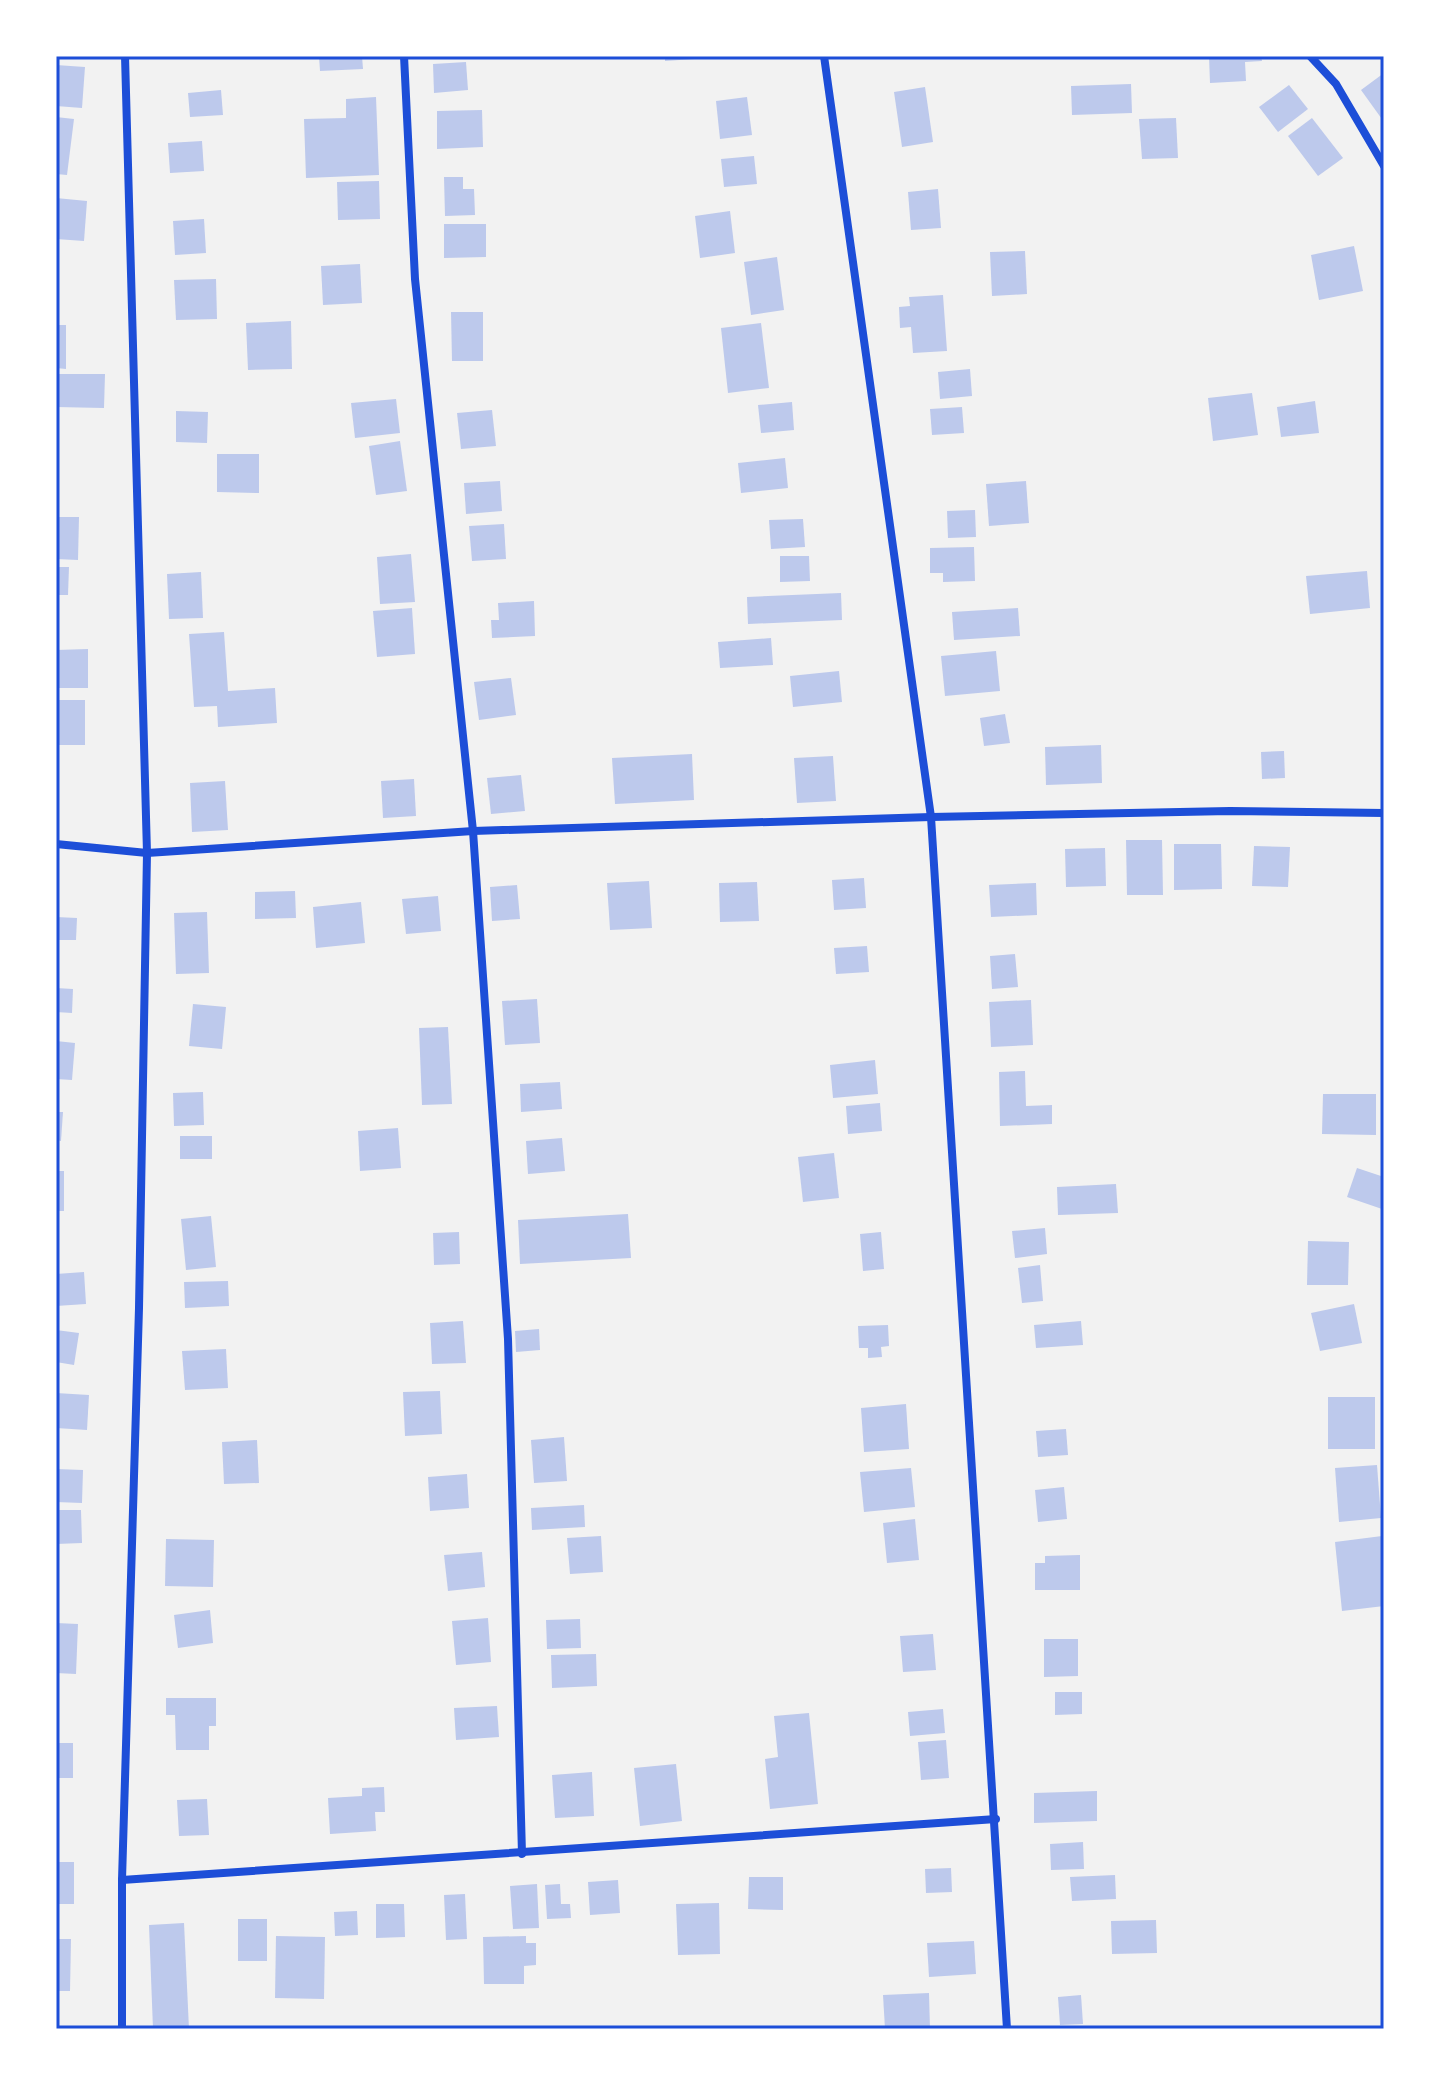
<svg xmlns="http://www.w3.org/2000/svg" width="1440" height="2085" font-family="Barlow,sans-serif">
<rect width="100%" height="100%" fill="#f2f2f2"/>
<g fill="#bdc9ec">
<polygon points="319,56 362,56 363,69 320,71"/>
<polygon points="665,56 709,56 709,58 665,61"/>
<polygon points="1209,56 1261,56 1262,61 1245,62 1246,81 1210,83"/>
<polygon points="466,62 468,90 434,93 433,64"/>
<polygon points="56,65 85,67 82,108 56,106"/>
<polygon points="1384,73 1384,122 1361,90"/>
<polygon points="1131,84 1132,113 1072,115 1071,86"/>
<polygon points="1289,85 1308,109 1278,132 1259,107"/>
<polygon points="925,87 933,142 902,147 894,92"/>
<polygon points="221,90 223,115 190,117 188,93"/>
<polygon points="376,97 379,175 306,178 304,119 346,118 346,99"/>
<polygon points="747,97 752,135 720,139 716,101"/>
<polygon points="482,110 483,147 437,149 437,111"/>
<polygon points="56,117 74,119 67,175 56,174"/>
<polygon points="1176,118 1178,158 1142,159 1139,119"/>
<polygon points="1312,118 1343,158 1318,176 1288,136"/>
<polygon points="202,141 204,171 170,173 168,143"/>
<polygon points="754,156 757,184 724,187 721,159"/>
<polygon points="444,177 463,177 463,189 474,189 475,215 445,216"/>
<polygon points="379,181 380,219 338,220 337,182"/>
<polygon points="938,189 941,228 911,230 908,192"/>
<polygon points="56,198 87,201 84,241 56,239"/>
<polygon points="730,211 735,253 700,258 695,216"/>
<polygon points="204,219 206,253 175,255 173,221"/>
<polygon points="444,224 486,224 486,257 444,258"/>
<polygon points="1354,246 1363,291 1319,300 1311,255"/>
<polygon points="1025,251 1027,294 992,296 990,252"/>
<polygon points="777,257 784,310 751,315 744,262"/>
<polygon points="360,264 362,303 323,305 321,266"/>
<polygon points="216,279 217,319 176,320 174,280"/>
<polygon points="943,295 947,351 913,353 911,327 900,328 899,307 910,306 909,297"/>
<polygon points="451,312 483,312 483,361 452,361"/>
<polygon points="291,321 292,369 248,370 246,323"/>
<polygon points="761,323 769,388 728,393 721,328"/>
<polygon points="56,325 66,325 66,369 56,368"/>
<polygon points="970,369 972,396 940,399 938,372"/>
<polygon points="56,374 105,374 104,408 56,407"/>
<polygon points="1252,393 1258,435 1213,441 1208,398"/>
<polygon points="396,399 400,433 355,438 351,403"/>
<polygon points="1315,401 1319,433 1281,437 1277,407"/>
<polygon points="792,402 794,430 761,433 758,405"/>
<polygon points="962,407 964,433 932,435 930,409"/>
<polygon points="492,410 496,446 461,449 457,413"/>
<polygon points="176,411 208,412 207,443 176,442"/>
<polygon points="400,441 407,491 376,495 369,446"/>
<polygon points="217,454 259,454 259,493 217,492"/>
<polygon points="785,458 788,488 741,493 738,463"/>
<polygon points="500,481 502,511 466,514 464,483"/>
<polygon points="1026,481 1029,523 989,526 986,484"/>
<polygon points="975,510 976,537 948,538 947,511"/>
<polygon points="56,517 79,517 78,560 56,559"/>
<polygon points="803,519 805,547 771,549 769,520"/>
<polygon points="504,524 506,559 472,561 469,526"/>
<polygon points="974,547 975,581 943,582 943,573 930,573 930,548"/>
<polygon points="411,554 415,602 380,604 377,557"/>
<polygon points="780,556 809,556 810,581 780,582"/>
<polygon points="56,567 69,567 68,595 56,595"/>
<polygon points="1367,571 1370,608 1310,614 1306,576"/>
<polygon points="201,572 203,618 169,619 167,574"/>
<polygon points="841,593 842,620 748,624 747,597"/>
<polygon points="534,601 535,636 492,638 491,620 499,620 498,603"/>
<polygon points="412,608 415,654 377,657 373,611"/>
<polygon points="1018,608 1020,636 954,640 952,612"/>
<polygon points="224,632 228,691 275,688 277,723 218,727 217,706 194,707 189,634"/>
<polygon points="771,638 773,665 720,668 718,642"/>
<polygon points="88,649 88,688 56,688 56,650"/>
<polygon points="996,651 1000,691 945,696 941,656"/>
<polygon points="839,671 842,702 793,707 790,676"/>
<polygon points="511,678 516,715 479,720 474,682"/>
<rect x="56" y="700" width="29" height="45"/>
<polygon points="1005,714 1010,743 984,746 980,718"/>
<polygon points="1101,745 1102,783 1046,785 1045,747"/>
<polygon points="1284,751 1285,778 1262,779 1261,752"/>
<polygon points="692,754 694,800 615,804 612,758"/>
<polygon points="833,756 836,801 797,803 794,758"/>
<polygon points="521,775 525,811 491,814 487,778"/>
<polygon points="414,779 416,816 383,818 381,781"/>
<polygon points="225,781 228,830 192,832 190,783"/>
<polygon points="1126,840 1162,840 1163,895 1127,895"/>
<polygon points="1174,844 1221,844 1222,889 1174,890"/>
<polygon points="1254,846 1290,847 1288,887 1252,886"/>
<polygon points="1105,848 1106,886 1066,887 1065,849"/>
<polygon points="864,878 866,908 834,910 832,880"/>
<polygon points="649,881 652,928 610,930 607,883"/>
<polygon points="757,882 759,921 720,922 719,883"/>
<polygon points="1036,883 1037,915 991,917 989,885"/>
<polygon points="517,885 520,919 492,921 490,887"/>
<polygon points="295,891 296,918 255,919 255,892"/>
<polygon points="438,896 441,931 406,934 402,899"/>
<polygon points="361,902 365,943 316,948 313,907"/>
<polygon points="207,912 209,973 176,974 174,913"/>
<polygon points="56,917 77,918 76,940 56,940"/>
<polygon points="867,946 869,972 836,974 834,948"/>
<polygon points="1015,954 1018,987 992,989 990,956"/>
<polygon points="56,988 73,989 72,1013 56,1012"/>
<polygon points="537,999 540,1043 505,1045 502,1001"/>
<polygon points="1031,1000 1033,1045 991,1047 989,1002"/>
<polygon points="193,1004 226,1007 222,1049 189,1046"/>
<polygon points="448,1027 452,1104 422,1105 419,1028"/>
<polygon points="56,1041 75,1043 72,1080 56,1079"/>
<polygon points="875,1060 878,1094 833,1098 830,1065"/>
<polygon points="1025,1071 1026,1106 1052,1105 1052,1124 1000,1126 999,1072"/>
<polygon points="560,1082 562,1109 521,1112 520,1084"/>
<polygon points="203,1092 204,1125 174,1126 173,1093"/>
<polygon points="1323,1094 1376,1094 1376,1135 1322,1134"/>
<polygon points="880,1103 882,1131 848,1134 846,1106"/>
<polygon points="56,1112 63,1112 61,1141 56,1140"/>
<polygon points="398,1128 401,1168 360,1171 358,1131"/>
<rect x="180" y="1136" width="32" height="23"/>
<polygon points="562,1138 565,1171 528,1174 526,1141"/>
<polygon points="834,1153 839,1198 803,1202 798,1157"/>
<polygon points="1357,1168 1384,1177 1382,1209 1347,1197"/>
<rect x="56" y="1171" width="8" height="40"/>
<polygon points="1116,1184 1118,1213 1058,1215 1057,1187"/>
<polygon points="628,1214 631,1258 520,1264 518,1220"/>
<polygon points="211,1216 216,1267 186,1270 181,1219"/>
<polygon points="1045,1228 1047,1254 1015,1258 1012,1231"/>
<polygon points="459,1232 460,1264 434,1265 433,1233"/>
<polygon points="881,1232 884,1269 863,1271 860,1234"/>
<polygon points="1308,1241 1349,1242 1348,1285 1307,1285"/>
<polygon points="1040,1265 1043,1301 1022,1303 1018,1268"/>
<polygon points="84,1272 86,1304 56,1306 56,1274"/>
<polygon points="228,1281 229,1306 185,1308 184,1282"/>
<polygon points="1354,1304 1362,1343 1320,1351 1311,1313"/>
<polygon points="463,1321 466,1363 432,1364 430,1323"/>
<polygon points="1081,1321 1083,1345 1036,1348 1034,1325"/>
<polygon points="888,1325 889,1346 881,1347 882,1357 868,1358 868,1348 859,1348 858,1326"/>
<polygon points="539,1329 540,1350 516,1352 515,1331"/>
<polygon points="56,1330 79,1333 74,1365 56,1362"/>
<polygon points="226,1349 228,1388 185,1390 182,1351"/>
<polygon points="440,1391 442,1434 405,1436 403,1392"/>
<polygon points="56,1393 89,1395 87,1430 56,1428"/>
<rect x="1328" y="1397" width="47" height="52"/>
<polygon points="906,1404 909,1449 864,1452 861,1408"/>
<polygon points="1066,1429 1068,1455 1038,1457 1036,1431"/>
<polygon points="564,1437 567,1481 534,1483 531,1440"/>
<polygon points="257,1440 259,1483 224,1484 222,1442"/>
<polygon points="1377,1465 1381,1518 1339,1522 1335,1468"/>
<polygon points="911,1468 915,1507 864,1512 860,1472"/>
<polygon points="56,1469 83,1470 82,1503 56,1502"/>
<polygon points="467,1474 469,1508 430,1511 428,1477"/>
<polygon points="1064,1487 1067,1519 1038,1522 1035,1490"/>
<polygon points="584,1505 585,1527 532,1530 531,1508"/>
<polygon points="56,1510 81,1510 82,1543 56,1544"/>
<polygon points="915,1519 919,1560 887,1563 883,1523"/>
<polygon points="601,1536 603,1572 570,1574 567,1538"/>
<polygon points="1382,1536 1384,1606 1342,1611 1335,1542"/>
<polygon points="166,1539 214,1540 213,1587 165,1586"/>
<polygon points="482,1552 485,1587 448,1591 444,1555"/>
<polygon points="1080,1555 1080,1590 1035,1590 1035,1563 1045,1563 1045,1556"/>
<polygon points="210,1610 213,1643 178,1648 174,1615"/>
<polygon points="488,1618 491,1662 456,1665 452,1621"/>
<polygon points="580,1619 581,1648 547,1649 546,1620"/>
<polygon points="56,1623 78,1624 76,1674 56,1673"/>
<polygon points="933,1634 936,1670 903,1672 900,1636"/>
<polygon points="1044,1639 1078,1639 1078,1676 1044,1677"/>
<polygon points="596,1654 597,1686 552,1688 551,1655"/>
<polygon points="1055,1692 1082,1692 1082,1714 1055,1715"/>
<polygon points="166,1698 216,1698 216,1726 209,1726 209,1750 176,1750 175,1715 166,1715"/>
<polygon points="497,1706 499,1737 456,1740 454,1708"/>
<polygon points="943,1709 945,1733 910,1736 908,1712"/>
<polygon points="809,1713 818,1804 770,1809 765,1759 778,1757 774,1716"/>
<polygon points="946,1740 949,1778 921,1780 918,1742"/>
<rect x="56" y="1743" width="17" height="35"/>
<polygon points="676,1764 682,1821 640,1826 634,1768"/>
<polygon points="592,1772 594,1816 555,1818 552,1775"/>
<polygon points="384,1787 385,1812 375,1812 376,1831 330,1834 328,1798 362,1796 362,1788"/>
<polygon points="1097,1791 1097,1821 1034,1823 1034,1793"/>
<polygon points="207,1799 209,1835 179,1836 177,1800"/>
<polygon points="1083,1842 1084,1869 1051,1870 1050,1844"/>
<rect x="56" y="1862" width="18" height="42"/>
<polygon points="951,1868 952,1892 926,1893 925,1869"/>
<polygon points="1115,1875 1116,1899 1072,1901 1070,1877"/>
<polygon points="749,1877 783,1877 783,1910 748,1909"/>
<polygon points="618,1880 620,1913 590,1915 588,1882"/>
<polygon points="537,1884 539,1928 513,1929 510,1886"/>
<polygon points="560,1884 561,1904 570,1904 571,1918 547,1919 545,1885"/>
<polygon points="465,1894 467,1939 446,1940 444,1895"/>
<polygon points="719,1903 720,1954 678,1955 676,1904"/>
<polygon points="376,1904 404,1904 405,1937 376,1938"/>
<polygon points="357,1911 358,1935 335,1936 334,1912"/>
<rect x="238" y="1919" width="29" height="42"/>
<polygon points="1156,1920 1157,1953 1112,1954 1111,1921"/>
<polygon points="184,1923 189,2029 153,2029 149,1925"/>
<polygon points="276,1936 325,1937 324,1999 275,1998"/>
<polygon points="526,1936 526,1943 536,1943 536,1965 524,1966 524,1984 484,1984 483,1937"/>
<polygon points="56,1939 71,1939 70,1991 56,1991"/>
<polygon points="974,1941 976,1974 929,1977 927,1943"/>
<polygon points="929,1993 930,2029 885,2029 883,1995"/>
<polygon points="1081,1995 1083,2024 1060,2025 1058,1997"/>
</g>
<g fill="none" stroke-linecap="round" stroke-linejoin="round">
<g stroke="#1d4ed8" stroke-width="8">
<polyline points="404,56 415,279 473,831 508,1339 522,1854"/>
<polyline points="824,56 931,817 1007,2029"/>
<polyline points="1310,56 1336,84 1384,166"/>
<polyline points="56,844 147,853 473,831 931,817 1230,811 1384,813"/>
<polyline points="122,1880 996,1819"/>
<polyline points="122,2029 122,1880 139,1308 147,853 125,56"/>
</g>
</g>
<rect width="1440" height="2085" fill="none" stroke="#ffffff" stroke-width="116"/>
<rect x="58" y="58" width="1324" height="1969" fill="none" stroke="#1d4ed8" stroke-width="3"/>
</svg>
